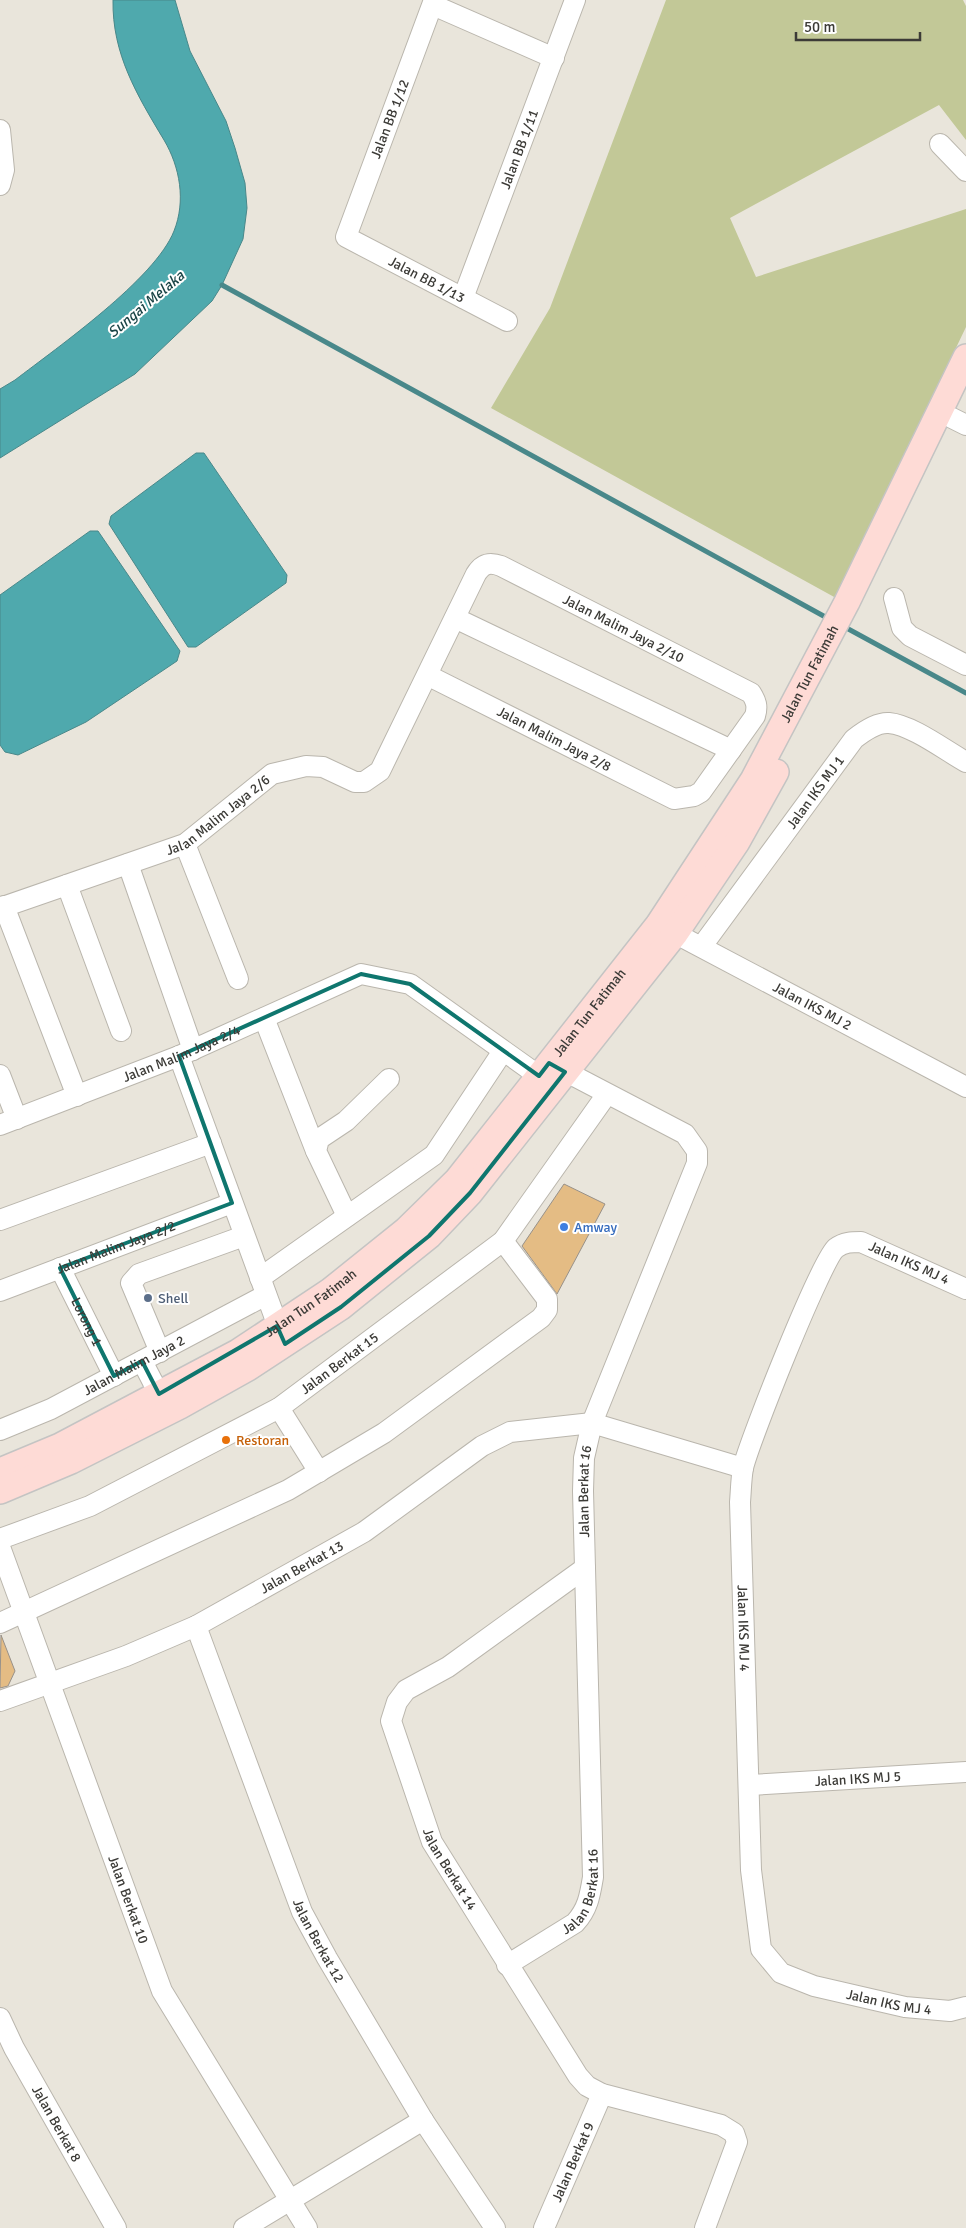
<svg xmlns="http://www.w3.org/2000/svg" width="966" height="2228" font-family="Signika,sans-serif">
<rect width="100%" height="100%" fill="#e9e5db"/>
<polygon fill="#c2c897" points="666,0 963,0 966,6 966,140 939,105 730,218 756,277 966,209 966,327 836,598 491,408 550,308"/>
<g fill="#4fa9ad" stroke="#49888a">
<path d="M113 0H175L190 51 226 121 235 148 245 183 247 208 243 239 222 285 212 301 135 374 0 458V389L15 380C58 347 155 279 174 231 186 201 180 167 164 140 137 95 112 54 113 0Z"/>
<polygon points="196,453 204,453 287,575 286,583 196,647 188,647 109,524 111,516"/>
<polygon points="90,531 98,531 180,651 177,661 86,722 18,755 5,752 0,745 0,595"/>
</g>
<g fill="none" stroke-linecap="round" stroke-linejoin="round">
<g stroke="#49888a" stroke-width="5">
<polyline points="222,285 829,619"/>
<polyline points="841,625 966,693"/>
</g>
</g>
<g fill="#e4bc84" stroke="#989189">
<polygon points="564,1184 605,1204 557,1294 522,1246"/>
<polygon points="1,1635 15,1671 8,1686 0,1688"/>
</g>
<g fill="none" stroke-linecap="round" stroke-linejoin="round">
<g stroke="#bab6ad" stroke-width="22">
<g id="minor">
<path id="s1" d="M434 0 346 237 507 321"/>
<polyline points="433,5 554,58"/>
<polyline points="0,130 4,170 0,185"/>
<polyline points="940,144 966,171"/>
<path id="s2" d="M463 298 575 0"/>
<polyline points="952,418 966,425"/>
<polyline points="894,598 902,628 910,636 966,665"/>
<polyline points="455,618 731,750"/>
<polyline points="185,844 238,979"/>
<polyline points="128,864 193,1050"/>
<polyline points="67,885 121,1031"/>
<polyline points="4,906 77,1096"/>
<path id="s3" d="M0 908 185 844 272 774 306 766 323 767 355 782H364L380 771 476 574C483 563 490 562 501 566L751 693C756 701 758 706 755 716L701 792 694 796 674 799 427 675"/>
<path id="s4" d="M663 927 966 1087"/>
<path id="s5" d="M702 946 854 739C864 731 877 722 889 723 912 725 946 751 966 762"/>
<polyline points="264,1018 316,1151"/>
<polyline points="179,1056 283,1340"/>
<polyline points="0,1075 17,1119"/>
<path id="s6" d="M0 1125 179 1056 361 974 410 984 539 1076"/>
<polyline points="347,1216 316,1151 319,1139 346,1121 389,1079"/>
<polyline points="0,1220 211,1143"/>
<path id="s7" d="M60 1268 114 1376"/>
<polyline points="260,1278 434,1155 503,1051"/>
<path id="s8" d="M966 1289 861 1242C852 1242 844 1242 836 1248 822 1258 749 1442 743 1468 741 1479 741 1491 740 1502L751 1870 761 1949 781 1973 814 1986 905 2007 950 2011 966 2007"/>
<path id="s9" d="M0 1291 232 1203"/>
<polyline points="160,1352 131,1283 139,1274 244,1236"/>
<polyline points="142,1361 159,1394"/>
<polyline points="279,1408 319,1472"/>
<path id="s10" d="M0 1430 51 1409 266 1295"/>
<path id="s11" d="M0 1539 90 1506 279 1408 503 1241 607 1094"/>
<path id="s12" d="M0 1547 162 1991 307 2228"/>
<path id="s13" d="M585 1568 448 1667 406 1690 397 1702 391 1721 432 1842 578 2076 587 2086 602 2094 721 2125 734 2133 737 2142 705 2228"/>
<polyline points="0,1623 288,1490 384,1433 541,1318 547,1310 547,1299 503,1241"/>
<path id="s14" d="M196 1626 302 1912 327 1958 423 2120 495 2228"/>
<path id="s15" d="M0 1701 126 1656 196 1626 364 1532 482 1446 510 1432 592 1423 743 1468"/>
<path id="s16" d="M750 1785 966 1772"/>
<path id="s17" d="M507 1965 575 1923C588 1909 590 1895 593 1877L583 1491 584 1458 592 1423 697 1163V1151L685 1134 553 1065"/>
<path id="s18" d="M0 2018 14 2048 116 2228"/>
<polyline points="244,2228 423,2120"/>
<path id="s19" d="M544 2228 602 2094"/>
</g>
</g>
<g stroke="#c4c4c3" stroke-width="28">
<g id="major">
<path id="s20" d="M0 1471 60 1446 238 1352 330 1291 406 1230 457 1180 658 925 753 780 847 602 966 357"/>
<polyline points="0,1491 71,1461 180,1406 248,1368 341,1307 429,1236 470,1193 675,934 737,842 776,772"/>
</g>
</g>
<use href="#minor" stroke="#fff" stroke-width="20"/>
<use href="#major" stroke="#fedbd6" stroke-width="25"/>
</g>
<path fill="none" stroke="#0f766e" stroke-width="4" stroke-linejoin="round" d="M361 974 410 984 539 1076 549 1063 565 1072 470 1193 429 1236 341 1307 285 1344 277 1326 159 1394 142 1361 114 1376 60 1268 232 1203 179 1056Z"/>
<circle fill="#3f7fe0" stroke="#fff" stroke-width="2" cx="564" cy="1227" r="5"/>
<circle fill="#5c6f8a" stroke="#fff" stroke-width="2" cx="148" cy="1298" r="5"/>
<circle fill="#e8710a" stroke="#fff" stroke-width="2" cx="226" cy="1440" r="5"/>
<g text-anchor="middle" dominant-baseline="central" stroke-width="4" stroke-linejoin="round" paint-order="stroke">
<g font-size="14" fill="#3c3b37" stroke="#fff">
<text transform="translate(390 119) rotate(-69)">Jalan BB 1/12</text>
<text stroke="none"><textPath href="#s2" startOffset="159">Jalan BB 1/11</textPath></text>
<text stroke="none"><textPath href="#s1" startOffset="344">Jalan BB 1/13</textPath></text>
<text stroke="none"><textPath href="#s3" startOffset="809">Jalan Malim Jaya 2/10</textPath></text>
<text stroke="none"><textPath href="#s20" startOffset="1164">Jalan Tun Fatimah</textPath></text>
<text transform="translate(554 739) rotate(27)">Jalan Malim Jaya 2/8</text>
<text stroke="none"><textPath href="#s5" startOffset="191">Jalan IKS MJ 1</textPath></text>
<text stroke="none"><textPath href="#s3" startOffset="239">Jalan Malim Jaya 2/6</textPath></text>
<text stroke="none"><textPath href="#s4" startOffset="169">Jalan IKS MJ 2</textPath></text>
<text stroke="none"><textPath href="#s20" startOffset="759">Jalan Tun Fatimah</textPath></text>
<text stroke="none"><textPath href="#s6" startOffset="195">Jalan Malim Jaya 2/4</textPath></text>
<text stroke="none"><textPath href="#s9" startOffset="124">Jalan Malim Jaya 2/2</textPath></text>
<text transform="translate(909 1263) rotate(24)">Jalan IKS MJ 4</text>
<text stroke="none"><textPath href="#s20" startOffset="354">Jalan Tun Fatimah</textPath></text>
<text stroke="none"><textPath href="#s7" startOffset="60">Lorong 1</textPath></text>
<text stroke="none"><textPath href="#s11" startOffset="384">Jalan Berkat 15</textPath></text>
<text stroke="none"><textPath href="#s10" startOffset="149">Jalan Malim Jaya 2</textPath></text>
<text stroke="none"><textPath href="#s17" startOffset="516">Jalan Berkat 16</textPath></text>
<text stroke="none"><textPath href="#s15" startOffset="331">Jalan Berkat 13</textPath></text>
<text stroke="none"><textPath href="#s8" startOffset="541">Jalan IKS MJ 4</textPath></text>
<text stroke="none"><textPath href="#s16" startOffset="108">Jalan IKS MJ 5</textPath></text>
<text stroke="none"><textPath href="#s13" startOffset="412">Jalan Berkat 14</textPath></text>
<text stroke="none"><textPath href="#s17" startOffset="112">Jalan Berkat 16</textPath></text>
<text stroke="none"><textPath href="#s12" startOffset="375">Jalan Berkat 10</textPath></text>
<text stroke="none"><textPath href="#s14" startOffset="338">Jalan Berkat 12</textPath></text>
<text stroke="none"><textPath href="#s8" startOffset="1006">Jalan IKS MJ 4</textPath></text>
<text stroke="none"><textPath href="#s18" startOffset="120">Jalan Berkat 8</textPath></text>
<text stroke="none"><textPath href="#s19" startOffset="72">Jalan Berkat 9</textPath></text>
</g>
<g font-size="14" fill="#366cbe" stroke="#fff" text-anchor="start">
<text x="574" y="1227">Amway</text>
</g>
<g font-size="14" fill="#4e5e75" stroke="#fff" text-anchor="start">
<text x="158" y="1298">Shell</text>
</g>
<g font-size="14" fill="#c56008" stroke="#fff" text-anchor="start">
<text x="236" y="1440">Restoran</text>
</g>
<g font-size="15" font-style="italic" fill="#1b4547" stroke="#fff">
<text transform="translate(146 304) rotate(-40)">Sungai Melaka</text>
</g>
</g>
<path d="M796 32v8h124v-8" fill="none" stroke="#3c3b37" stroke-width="2.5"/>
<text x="804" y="32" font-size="15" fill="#3c3b37" stroke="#ffffff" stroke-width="4" paint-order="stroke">50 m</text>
</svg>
